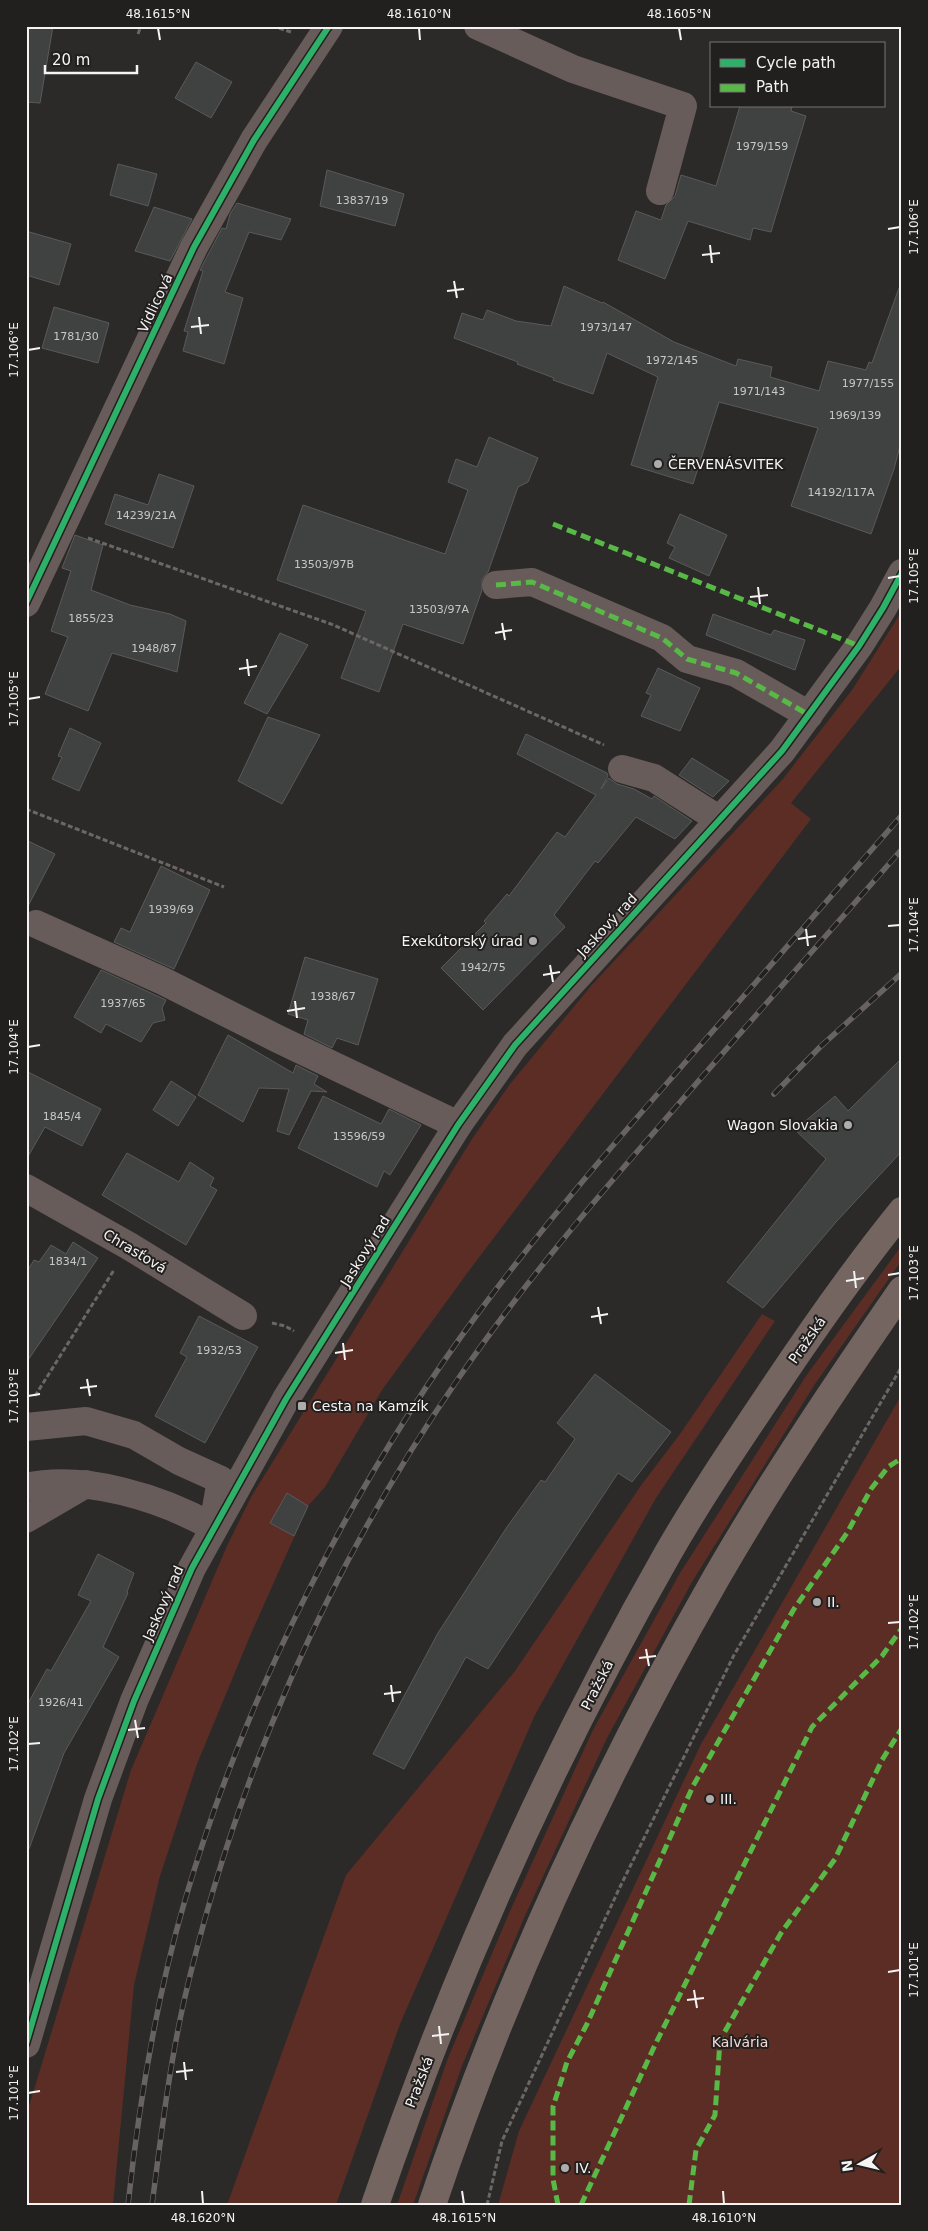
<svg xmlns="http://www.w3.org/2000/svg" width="928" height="2231" font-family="'DejaVu Sans',sans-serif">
<rect width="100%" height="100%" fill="#2b2a29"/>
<g fill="#5b2d25">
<polygon points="902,611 902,665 791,803 811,819 471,1268 382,1390 325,1487 308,1506 250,1636 197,1764 160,1876 134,1985 113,2205 26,2205 26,2116 131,1770 227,1546 251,1497 472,1139 510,1084 591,986 782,780 852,690"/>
<polygon points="902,1245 902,1260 815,1384 692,1582 607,1738 524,1918 462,2066 413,2205 397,2205 448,2058 510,1911 593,1730 680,1573 806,1376"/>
<polygon points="762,1314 775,1321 656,1498 535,1715 400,2024 336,2205 227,2205 346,1875 515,1671 642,1484 680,1434"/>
<polygon points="902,1394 902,2205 498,2205 519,2131 701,1744"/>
</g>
<g fill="#404141" stroke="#5a5a5a">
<polygon points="26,26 53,26 40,103 26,102"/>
<polygon points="196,62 232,82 211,118 175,98"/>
<polygon points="740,106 792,106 791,111 806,116 771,232 753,228 750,240 688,221 665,279 618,260 636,211 661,220 666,205 675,196 681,175 716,186"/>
<polygon points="118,164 157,174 148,206 110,195"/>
<polygon points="327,170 404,194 395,226 320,206"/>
<polygon points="237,203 291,219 281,240 249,232 225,292 243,298 224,364 183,351 188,332 184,331 203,271 200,270 222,228 226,229 230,214"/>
<polygon points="154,207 192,219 170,261 135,251"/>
<polygon points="26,231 71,244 59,285 26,275"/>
<polygon points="564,286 602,303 603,302 674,342 736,366 738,359 772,367 770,377 819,391 828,361 866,370 869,362 872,363 899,288 902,288 902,438 894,469 871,534 791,506 818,428 719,402 693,484 631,465 658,377 607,353 593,394 553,380 554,378 517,364 518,362 454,338 462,313 483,320 487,310 516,321 551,326"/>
<polygon points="54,307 109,323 98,363 42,348"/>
<polygon points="489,437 538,458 528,482 518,487 488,572 482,579 482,590 463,644 403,624 379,692 341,678 366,611 277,580 303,505 445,554 468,490 448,482 456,459 477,467"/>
<polygon points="159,474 194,486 173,548 105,524 115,494 148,505"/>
<polygon points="680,514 727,535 709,576 669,558 675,547 667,543"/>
<polygon points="75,535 103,545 91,590 130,605 170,614 186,621 177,672 112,653 88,711 45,694 68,637 51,631 71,571 62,568"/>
<polygon points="713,614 771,635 774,630 805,640 795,670 706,635"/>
<polygon points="280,633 308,645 267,714 244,703"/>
<polygon points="658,668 700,688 680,731 641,716 651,695 646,693"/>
<polygon points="268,717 320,735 282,804 238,781"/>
<polygon points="70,728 101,743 79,791 52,779 62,757 58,756"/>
<polygon points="526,734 607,773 608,776 601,789 609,778 617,784 634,789 652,799 654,796 692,821 675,839 636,817 598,863 595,861 554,915 565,927 483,1010 441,968 486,923 484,921 507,894 509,896 557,832 565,837 596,795 517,754"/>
<polygon points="692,758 729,781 713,797 679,775"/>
<polygon points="26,840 55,854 26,910"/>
<polygon points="161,866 210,890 174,969 114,942 121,928 130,932"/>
<polygon points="305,957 378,979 358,1045 337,1038 332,1048 304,1034 308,1020 288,1014"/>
<polygon points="101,970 166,1000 162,1008 165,1020 153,1023 141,1042 106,1024 101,1033 74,1017"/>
<polygon points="228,1035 293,1073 296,1065 318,1076 314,1084 327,1092 311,1091 289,1135 277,1131 289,1089 259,1088 243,1122 198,1095"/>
<polygon points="902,1058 902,1151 836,1222 763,1308 727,1282 826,1159 795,1130 835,1096 848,1111"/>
<polygon points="26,1071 101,1109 82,1146 45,1127 26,1160"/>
<polygon points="171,1081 196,1097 178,1126 153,1110"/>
<polygon points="323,1096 381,1124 389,1109 421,1125 390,1175 384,1171 377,1187 298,1148"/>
<polygon points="127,1153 179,1182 190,1162 214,1178 210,1186 217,1190 186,1245 102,1195"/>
<polygon points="73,1242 98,1258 26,1363 26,1273 34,1260 39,1262 51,1245 66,1254"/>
<polygon points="199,1316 258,1347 205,1443 155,1416 187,1357 180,1353"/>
<polygon points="595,1374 671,1432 632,1482 618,1473 488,1669 466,1657 404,1769 373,1754 438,1633 507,1527 541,1480 545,1482 575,1439 557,1423"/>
<polygon points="287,1493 308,1506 294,1536 270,1523"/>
<polygon points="98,1554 134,1573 127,1592 128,1593 103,1647 119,1657 64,1753 29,1849 26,1848 26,1707 47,1669 51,1671 91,1601 78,1595"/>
</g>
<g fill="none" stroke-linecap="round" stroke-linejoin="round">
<g stroke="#6c6664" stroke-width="3" stroke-dasharray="5 2.5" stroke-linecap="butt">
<polyline points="272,26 291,32"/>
<polyline points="138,34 141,26"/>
<polyline points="88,538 331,624 604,745"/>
<polyline points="26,809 224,887"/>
<polyline points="272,1323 285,1326 294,1331"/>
<polyline points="35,1396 114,1270"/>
<polyline points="487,2205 502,2141 619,1889 734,1655 902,1366"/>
</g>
<g stroke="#685c5a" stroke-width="28">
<polyline points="478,26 573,69 683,106 660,191"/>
<polyline points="496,585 532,582 662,638 687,659 736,673 809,715"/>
<polyline points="26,603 194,247 254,140 329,26"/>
<polyline points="622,769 654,778 720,820"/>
<polyline points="36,924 163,981 278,1039 458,1125"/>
<polyline points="26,1188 129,1246 243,1316"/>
<polyline points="26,1427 86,1421 134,1435 179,1461 221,1480 215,1514"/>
<path d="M26 1487C85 1474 161 1498 213 1527"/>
<polyline points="26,1519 86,1484"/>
<polyline points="26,2044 98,1799 134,1701 192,1568 286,1399 458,1125 515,1045 782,751 859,646 883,608 902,573"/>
</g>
<g stroke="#746561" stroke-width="28">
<path d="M375 2205C452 1979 550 1760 668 1553 699 1499 734 1447 769 1395 811 1332 854 1270 902 1211"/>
<path d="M432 2205C505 1987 602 1777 716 1578 773 1479 837 1384 902 1290"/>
</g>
<g stroke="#686361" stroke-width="5.5">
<g id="rail">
<polyline points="774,1094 820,1047 902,973"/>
<path d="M128 2205C139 2103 156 1999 185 1900 245 1696 352 1483 479 1312 565 1196 662 1089 757 981 805 926 853 871 902 815"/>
<path d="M152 2205C161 2136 169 2068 184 2001 235 1779 329 1566 458 1379 518 1291 586 1210 656 1130 737 1036 820 943 902 849"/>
</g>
</g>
<use href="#rail" stroke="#221f1f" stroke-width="4" stroke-dasharray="11" stroke-linecap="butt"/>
<g stroke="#58b947" stroke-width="5" stroke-dasharray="10 5" stroke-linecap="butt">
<polyline points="553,524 859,646"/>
<polyline points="496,585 532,582 662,638 687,659 736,673 809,715"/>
<polyline points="558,2205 553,2179 553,2107 567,2062 587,2024 693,1786 794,1609 847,1533 871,1489 888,1467 902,1458"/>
<polyline points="581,2205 655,2045 812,1727 882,1656 902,1628"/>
<polyline points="689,2205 696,2150 715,2115 720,2040 781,1933 835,1859 882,1760 902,1728"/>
</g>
<g stroke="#221f1f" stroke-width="9">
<g id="cycleway">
<polyline points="26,603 194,247 254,140 329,26"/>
<polyline points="26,2044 98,1799 134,1701 192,1568 286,1399 458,1125 515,1045 782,751 859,646 883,608 902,573"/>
</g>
</g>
<use href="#cycleway" stroke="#2db169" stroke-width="6"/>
</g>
<path fill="none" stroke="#f6f4f3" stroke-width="2" d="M158 28 160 40M419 28 420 40M679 28 681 40M888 229 900 227M710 245 712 263M702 255 720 253M454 281 457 298M447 291 464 289M199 317 201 334M191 327 209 325M28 350 40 348M888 578 900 576M758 587 760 604M750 597 768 595M502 623 505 640M495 633 512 630M247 659 249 676M239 669 257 666M28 699 40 697M888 926 900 925M806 929 808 946M798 939 816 936M550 965 553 982M543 975 560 972M295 1001 297 1018M287 1011 305 1008M28 1047 40 1045M854 1271 856 1288M888 1275 900 1273M846 1281 864 1278M598 1307 601 1324M591 1317 608 1314M343 1343 345 1360M335 1353 353 1350M87 1379 90 1396M80 1388 97 1386M28 1396 40 1394M888 1623 900 1622M646 1649 649 1666M639 1658 656 1656M391 1685 393 1702M384 1694 401 1692M135 1720 138 1738M128 1730 145 1728M28 1744 40 1743M888 1972 900 1970M694 1990 697 2008M687 2000 704 1998M439 2026 441 2044M432 2036 449 2034M184 2062 186 2080M176 2072 193 2070M28 2093 40 2091M202 2191 203 2204M462 2191 464 2204M723 2191 724 2204"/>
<g fill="#afadac" stroke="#221f1f" stroke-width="2">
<circle cx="658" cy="464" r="5"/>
<circle cx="533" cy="941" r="5"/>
<circle cx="848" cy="1125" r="5"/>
<rect x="297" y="1401" width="10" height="10" rx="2.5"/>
<circle cx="817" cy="1602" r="5"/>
<circle cx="710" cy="1799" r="5"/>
<circle cx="565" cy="2168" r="5"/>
</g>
<g text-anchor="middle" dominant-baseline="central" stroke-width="4" stroke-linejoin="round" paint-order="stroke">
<g font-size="11" fill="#c8c7c6">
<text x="762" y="146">1979/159</text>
<text x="362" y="200">13837/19</text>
<text x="606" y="327">1973/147</text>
<text x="76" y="336">1781/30</text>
<text x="672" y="360">1972/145</text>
<text x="868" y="383">1977/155</text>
<text x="759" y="391">1971/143</text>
<text x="855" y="415">1969/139</text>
<text x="841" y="492">14192/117A</text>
<text x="146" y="515">14239/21A</text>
<text x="324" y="564">13503/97B</text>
<text x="439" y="609">13503/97A</text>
<text x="91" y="618">1855/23</text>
<text x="154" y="648">1948/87</text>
<text x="171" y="909">1939/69</text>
<text x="483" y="967">1942/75</text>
<text x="333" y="996">1938/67</text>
<text x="123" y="1003">1937/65</text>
<text x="62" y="1116">1845/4</text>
<text x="359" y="1136">13596/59</text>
<text x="68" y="1261">1834/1</text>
<text x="219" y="1350">1932/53</text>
<text x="61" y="1702">1926/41</text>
</g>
<g font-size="14" fill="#f6f4f3" stroke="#221f1f">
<text transform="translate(155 303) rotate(-65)">Vidlicová</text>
<text transform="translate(607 925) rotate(-47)">Jaskový rad</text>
<text transform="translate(135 1251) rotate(31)">Chrasťová</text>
<text transform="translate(365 1251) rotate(-58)">Jaskový rad</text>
<text transform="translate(807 1340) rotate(-55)">Pražská</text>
<text transform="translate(163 1603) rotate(-66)">Jaskový rad</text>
<text transform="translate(597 1685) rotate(-63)">Pražská</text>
<text transform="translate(419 2082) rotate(-69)">Pražská</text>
</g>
<g font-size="14" fill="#f6f4f3" stroke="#221f1f" text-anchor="start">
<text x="668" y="464">ČERVENÁSVITEK</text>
<text x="523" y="941" text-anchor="end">Exekútorský úrad</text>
<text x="838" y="1125" text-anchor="end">Wagon Slovakia</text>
<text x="312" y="1406">Cesta na Kamzík</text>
<text x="827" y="1602">II.</text>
<text x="720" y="1799">III.</text>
<text x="575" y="2168">IV.</text>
</g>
<g font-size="14" fill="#f3dad5" stroke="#221f1f">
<text x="740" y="2042">Kalvária</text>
</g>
</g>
<rect width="928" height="2231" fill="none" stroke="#221f1f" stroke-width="55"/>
<rect x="710" y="42" width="175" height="65" fill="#221f1f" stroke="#777474"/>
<rect x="720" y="59" width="25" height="8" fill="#2db169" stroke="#777474"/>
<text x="756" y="68" font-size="15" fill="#f6f4f3">Cycle path</text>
<rect x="720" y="84" width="25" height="8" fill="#58b947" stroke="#777474"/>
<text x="756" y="92" font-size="15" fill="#f6f4f3">Path</text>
<g transform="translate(860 2164) rotate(262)" stroke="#221f1f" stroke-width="4" paint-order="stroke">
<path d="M0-4L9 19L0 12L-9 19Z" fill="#f6f4f3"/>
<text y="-8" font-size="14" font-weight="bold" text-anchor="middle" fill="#f6f4f3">N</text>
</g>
<path d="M45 65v8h92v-8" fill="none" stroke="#f6f4f3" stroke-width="2.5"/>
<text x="52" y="65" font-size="15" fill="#f6f4f3" stroke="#221f1f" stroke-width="4" paint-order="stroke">20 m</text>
<rect x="28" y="28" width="872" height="2176" fill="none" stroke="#f6f4f3" stroke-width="2"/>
<g font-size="12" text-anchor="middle" fill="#f6f4f3">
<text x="158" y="18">48.1615°N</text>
<text x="419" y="18">48.1610°N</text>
<text x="679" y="18">48.1605°N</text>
<text transform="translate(914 227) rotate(-90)" y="4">17.106°E</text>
<text transform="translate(14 350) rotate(-90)" y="4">17.106°E</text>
<text transform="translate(914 576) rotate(-90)" y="4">17.105°E</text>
<text transform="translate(14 699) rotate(-90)" y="4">17.105°E</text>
<text transform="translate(914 925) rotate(-90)" y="4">17.104°E</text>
<text transform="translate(14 1047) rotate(-90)" y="4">17.104°E</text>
<text transform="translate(914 1273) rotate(-90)" y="4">17.103°E</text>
<text transform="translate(14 1396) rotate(-90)" y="4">17.103°E</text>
<text transform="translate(914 1622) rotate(-90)" y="4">17.102°E</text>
<text transform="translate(14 1744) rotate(-90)" y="4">17.102°E</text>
<text transform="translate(914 1970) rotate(-90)" y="4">17.101°E</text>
<text transform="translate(14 2093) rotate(-90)" y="4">17.101°E</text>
<text x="203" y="2222">48.1620°N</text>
<text x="464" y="2222">48.1615°N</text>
<text x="724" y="2222">48.1610°N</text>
</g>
</svg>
